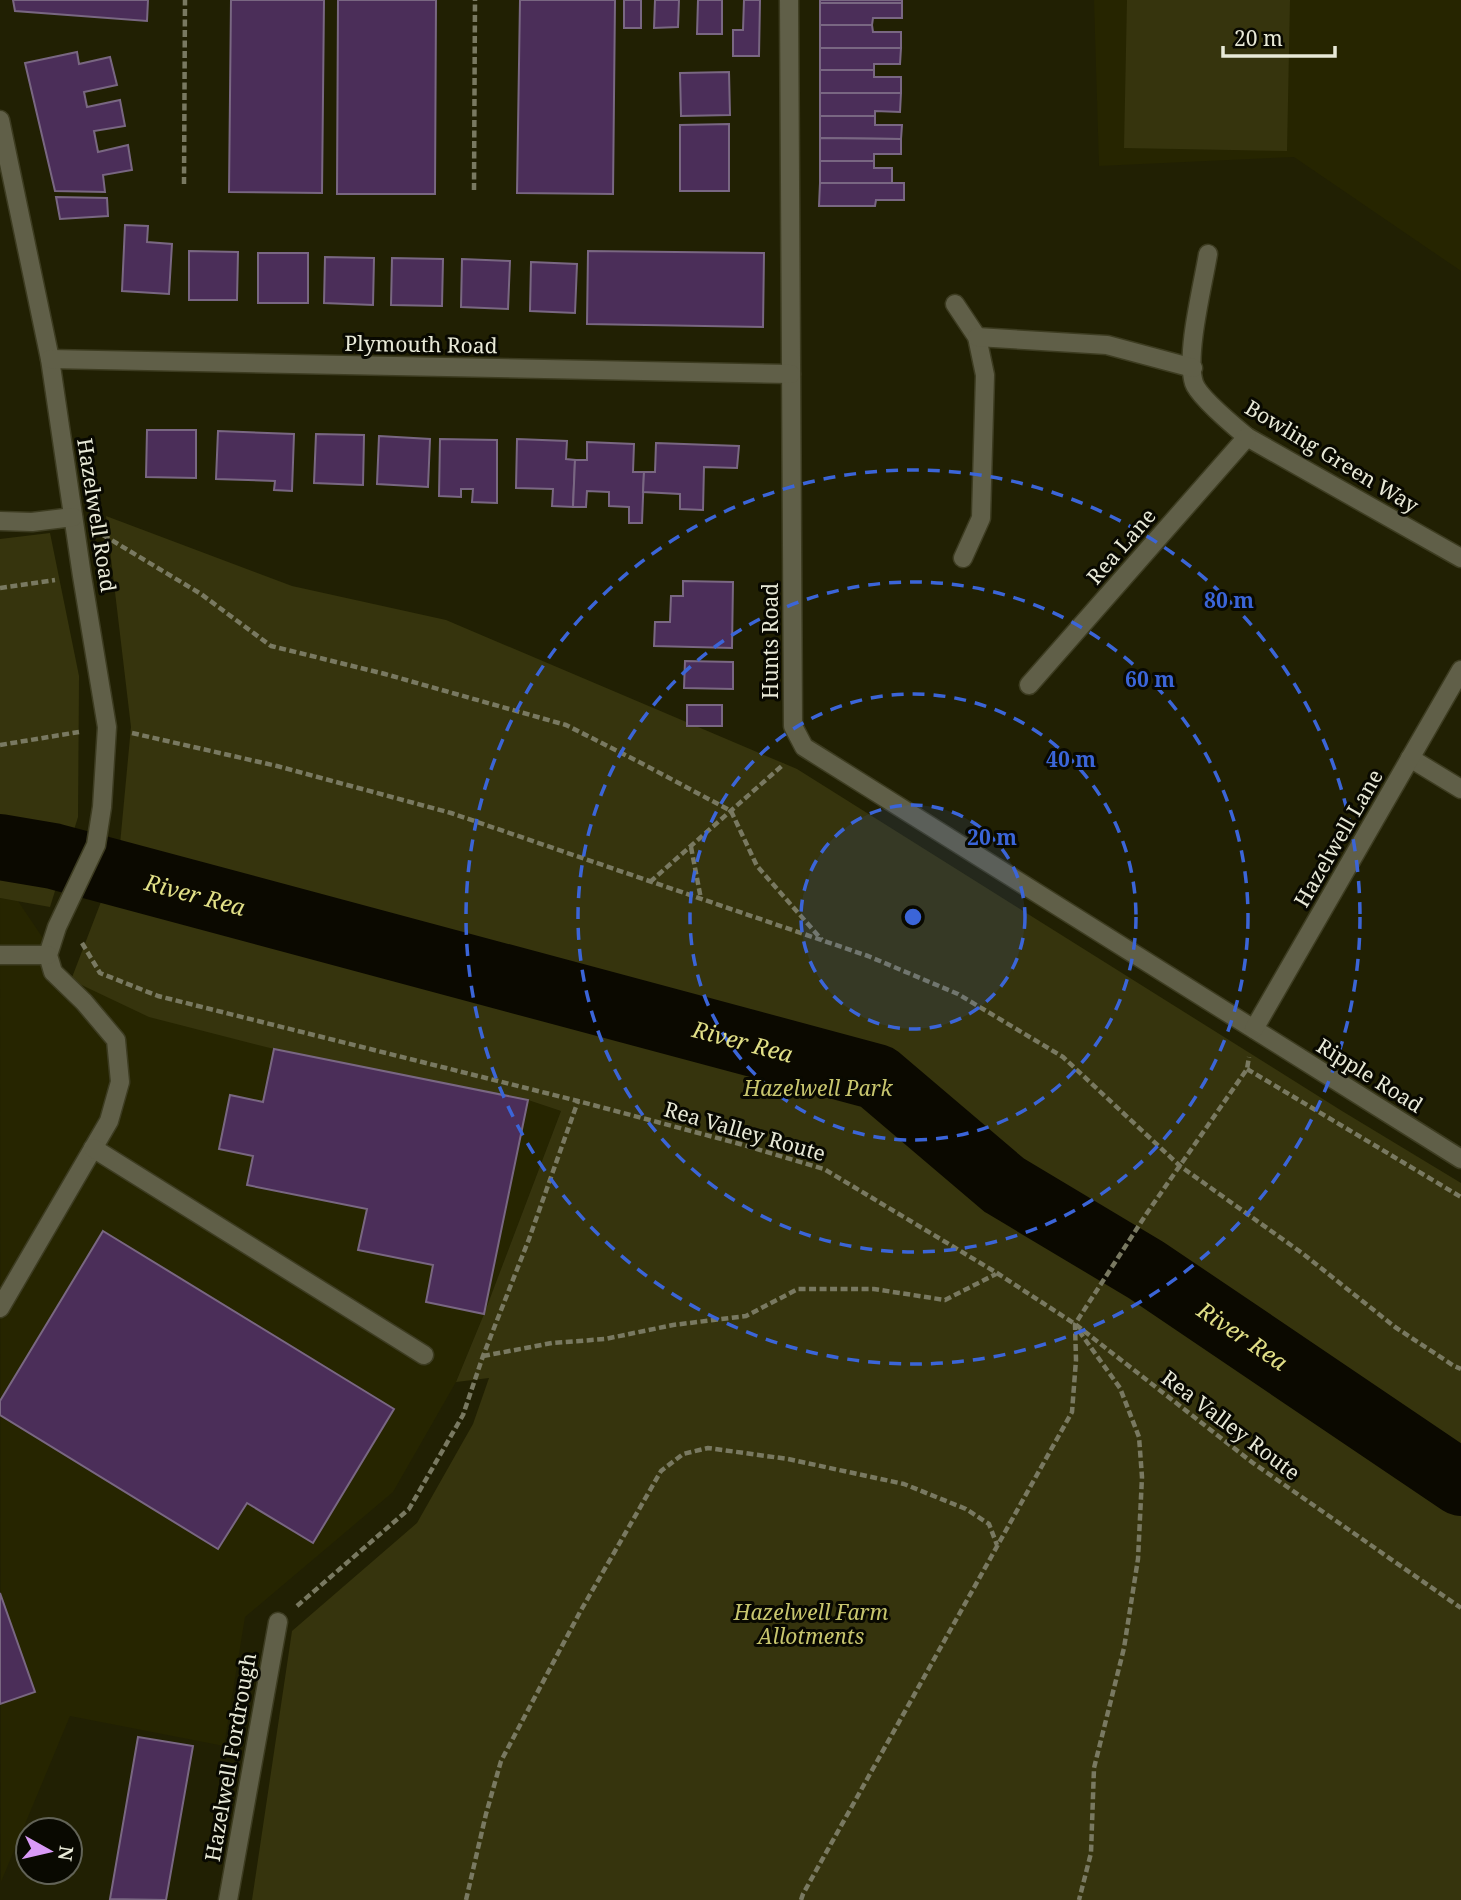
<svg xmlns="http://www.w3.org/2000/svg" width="1461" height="1900" font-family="'Noto Serif',serif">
<rect width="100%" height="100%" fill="#212003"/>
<g fill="#262500">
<polygon points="1094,0 1461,0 1461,271 1294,157 1099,166"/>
<polygon points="0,898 18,901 71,980 274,1049 528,1100 561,1111 484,1314 456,1382 393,1492 245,1617 224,1746 70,1716 1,1882"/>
</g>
<g fill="#36340d">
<polygon points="1127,0 1290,0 1287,151 1124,148"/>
<polygon points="106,516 292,586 446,620 797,769 1342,1111 1461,1183 1461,1900 252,1900 292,1631 417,1523 473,1424 489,1378 456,1382 484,1314 561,1111 528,1100 274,1049 149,1017 71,980 119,855 131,727"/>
<polygon points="50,533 79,676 78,817 50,907 0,898 0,539"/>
</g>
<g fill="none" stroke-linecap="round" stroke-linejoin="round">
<path stroke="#0b0900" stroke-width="66" id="s1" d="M0 847 53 856 877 1077 1004 1185 1146 1270 1461 1483"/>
</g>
<g fill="#4b2e59" stroke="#796782" stroke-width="2">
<polygon points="13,0 148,0 147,21 15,11"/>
<polygon points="231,0 324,0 322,193 229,192"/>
<polygon points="338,0 436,0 435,194 337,194"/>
<polygon points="520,0 615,0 613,194 517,193"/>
<rect x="624" y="0" width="17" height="28"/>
<polygon points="655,0 679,0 678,27 654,28"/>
<polygon points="698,0 722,0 722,34 697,34"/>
<polygon points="744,0 760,0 759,56 733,56 733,30 743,30"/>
<rect x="820" y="0" width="82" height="3"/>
<polygon points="820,3 902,3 902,18 873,18 872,25 820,25"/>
<polygon points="820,25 872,25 873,32 901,32 901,48 820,48"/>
<polygon points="820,48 901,48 900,64 874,64 874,70 820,70"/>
<polygon points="77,52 79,64 110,57 117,85 84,92 87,107 120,100 125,126 94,131 98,152 128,145 132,170 103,175 105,192 55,191 25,63"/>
<polygon points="820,70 874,70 874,77 901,77 901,93 820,93"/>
<polygon points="729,72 730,115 681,116 680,73"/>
<polygon points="820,93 901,93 900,112 875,111 875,116 820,116"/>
<polygon points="820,116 875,116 875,125 902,125 901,139 820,138"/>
<polygon points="729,124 729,191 680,191 680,125"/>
<polygon points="820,138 901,139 901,154 874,154 874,161 820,161"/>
<polygon points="820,161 874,161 874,168 892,168 892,184 820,183"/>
<polygon points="820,183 904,183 904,200 876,200 875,206 819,206"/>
<polygon points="56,197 107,198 108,216 60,219"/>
<polygon points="125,225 148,226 147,242 172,244 169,294 122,291"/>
<polygon points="189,251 238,252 237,300 189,300"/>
<polygon points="588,251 764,253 763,327 587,324"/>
<rect x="258" y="253" width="50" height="50"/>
<polygon points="325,257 374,258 373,305 324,303"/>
<polygon points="392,258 443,259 442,306 391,305"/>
<polygon points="462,259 510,261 508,309 461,307"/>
<polygon points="531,262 577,264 575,313 530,311"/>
<polygon points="147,430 196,430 196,478 146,477"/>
<polygon points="218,431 294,434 292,491 274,490 275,481 216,479"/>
<polygon points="316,434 364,435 363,485 314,483"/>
<polygon points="379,436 430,439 428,487 377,484"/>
<polygon points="440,439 497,440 497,503 472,502 473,489 461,489 461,497 439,496"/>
<polygon points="517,439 567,441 566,459 575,460 573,507 552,506 553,489 516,488"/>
<polygon points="587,442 634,444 633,472 644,472 642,523 629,523 629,507 609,506 609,492 587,491 586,507 573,507 575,460 587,460"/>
<polygon points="656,443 739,446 737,468 704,467 703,510 680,509 680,494 643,492 644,472 655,472"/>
<polygon points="683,581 733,582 732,648 654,646 655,622 670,622 671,596 683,596"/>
<polygon points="685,661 733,662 733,689 684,688"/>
<rect x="687" y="705" width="35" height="21"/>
<polygon points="274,1049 528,1100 484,1314 426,1302 433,1265 358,1250 367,1209 247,1185 253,1156 219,1149 230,1095 263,1102"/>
<polygon points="103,1231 394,1409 313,1543 247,1503 218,1549 0,1415 0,1401"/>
<polygon points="0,1593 35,1692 0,1704"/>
<polygon points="138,1737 193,1746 166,1900 110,1899"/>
</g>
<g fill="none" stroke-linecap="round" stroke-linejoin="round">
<g stroke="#3d3c21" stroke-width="21">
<g id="minor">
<polyline points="789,0 793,726 804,747 1461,1159"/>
<polyline points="0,120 50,359 82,576 107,727 102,807 96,845 57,927 48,955 53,972 84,1002 116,1040 120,1082 109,1121 0,1308"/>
<path d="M1208 254C1203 285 1185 355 1194 383 1198 396 1235 427 1247 437L1461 558"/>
<polyline points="955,304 977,337 985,375 981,518 963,558"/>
<polyline points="977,337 1107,345 1193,368"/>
<polyline points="50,359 791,374"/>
<polyline points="0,521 32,522 73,517"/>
<polyline points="1029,685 1247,437"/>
<polyline points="1410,758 1461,789"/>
<polyline points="0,955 48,955"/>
<polyline points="1254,1029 1461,670"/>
<polyline points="93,1148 424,1355"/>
<polyline points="228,1900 278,1622"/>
</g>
</g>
<g stroke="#797961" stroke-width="4.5" stroke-dasharray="7 3.5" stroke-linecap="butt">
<polyline points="184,184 185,0"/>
<polyline points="474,190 475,0"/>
<polyline points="103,535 201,594 271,646 385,674 566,725 643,764 731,811 757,866 822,940"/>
<polyline points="0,588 55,580"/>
<polyline points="132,733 277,766 451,813 868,956 958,994 1063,1057 1180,1166 1302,1253 1395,1327 1454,1366 1461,1369"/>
<polyline points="0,745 79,732"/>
<polyline points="691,847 701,899"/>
<polyline points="650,882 784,764"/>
<polyline points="82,943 100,973 158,996 578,1101 740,1144 824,1169 997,1273 1075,1324 1253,1463 1461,1608"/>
<polyline points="1247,1069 1461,1197"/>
<polyline points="1079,1331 1120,1388 1139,1437 1142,1477 1138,1559 1124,1648 1094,1768 1091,1853 1079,1900"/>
<polyline points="483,1356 552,1343 605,1339 673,1325 746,1316 798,1289 874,1289 945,1300 996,1274"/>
<polyline points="297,1606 409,1509 463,1415 483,1356 529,1239 578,1101"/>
<polyline points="466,1900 486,1814 501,1761 580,1612 661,1471 683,1454 708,1448 788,1459 904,1484 966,1509 989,1524 997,1545"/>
<polyline points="801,1900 803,1894 1072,1412 1076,1360 1075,1324 1147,1213 1247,1069 1249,1057"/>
</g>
<use href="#minor" stroke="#605f48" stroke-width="18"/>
</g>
<circle cx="913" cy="917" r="112" fill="#3b65d8" fill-opacity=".12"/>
<g fill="none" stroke="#3b65d8" stroke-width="3.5" stroke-dasharray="12 9">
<circle cx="913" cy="917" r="112"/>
<circle cx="913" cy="917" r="223"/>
<circle cx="913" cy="917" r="335"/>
<circle cx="913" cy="917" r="447"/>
</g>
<g text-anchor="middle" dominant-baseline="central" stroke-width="6" stroke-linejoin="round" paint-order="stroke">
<g font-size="21" fill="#e8e9d7" stroke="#090901">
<text transform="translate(421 344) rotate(1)">Plymouth Road</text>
<text transform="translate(1332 456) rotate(31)">Bowling Green Way</text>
<text transform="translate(97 515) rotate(81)">Hazelwell Road</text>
<text transform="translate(1121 546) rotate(-49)">Rea Lane</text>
<text transform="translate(770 641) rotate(-90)">Hunts Road</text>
<text transform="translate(1338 838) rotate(-60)">Hazelwell Lane</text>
<text transform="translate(1370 1075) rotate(32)">Ripple Road</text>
<text transform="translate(745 1131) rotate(16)">Rea Valley Route</text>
<text transform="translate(1231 1425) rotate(37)">Rea Valley Route</text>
<text transform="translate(230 1757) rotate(-80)">Hazelwell Fordrough</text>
</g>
<g font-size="21" font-style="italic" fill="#c8c66e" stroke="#090901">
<text x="818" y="1088">Hazelwell Park</text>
<text x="811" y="1612">Hazelwell Farm<tspan x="811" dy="24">Allotments</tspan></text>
</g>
<g font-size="23" font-style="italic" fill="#e2e087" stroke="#090901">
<text stroke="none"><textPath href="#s1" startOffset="201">River Rea</textPath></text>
<text stroke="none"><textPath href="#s1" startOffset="768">River Rea</textPath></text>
<text stroke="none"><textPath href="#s1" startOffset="1356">River Rea</textPath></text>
</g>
</g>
<circle cx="913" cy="917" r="10" fill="#3b65d8" stroke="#090901" stroke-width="3.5"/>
<g font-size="21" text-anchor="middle" font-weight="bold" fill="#3b65d8" stroke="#090901" stroke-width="6" stroke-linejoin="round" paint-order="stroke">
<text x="1229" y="608">80 m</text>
<text x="1150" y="687">60 m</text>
<text x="1071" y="767">40 m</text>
<text x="992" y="845">20 m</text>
</g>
<g transform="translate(49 1851) rotate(98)"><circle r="33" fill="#090901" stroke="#626357" stroke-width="2"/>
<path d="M0-5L12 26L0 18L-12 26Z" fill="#d99af7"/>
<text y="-10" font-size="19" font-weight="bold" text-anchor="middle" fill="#e8e9d7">N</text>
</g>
<path d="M1223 46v10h112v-10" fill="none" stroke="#e8e9d7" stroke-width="3.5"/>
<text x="1234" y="46" font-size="21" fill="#e8e9d7" stroke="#090901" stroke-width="5" paint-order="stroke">20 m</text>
</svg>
